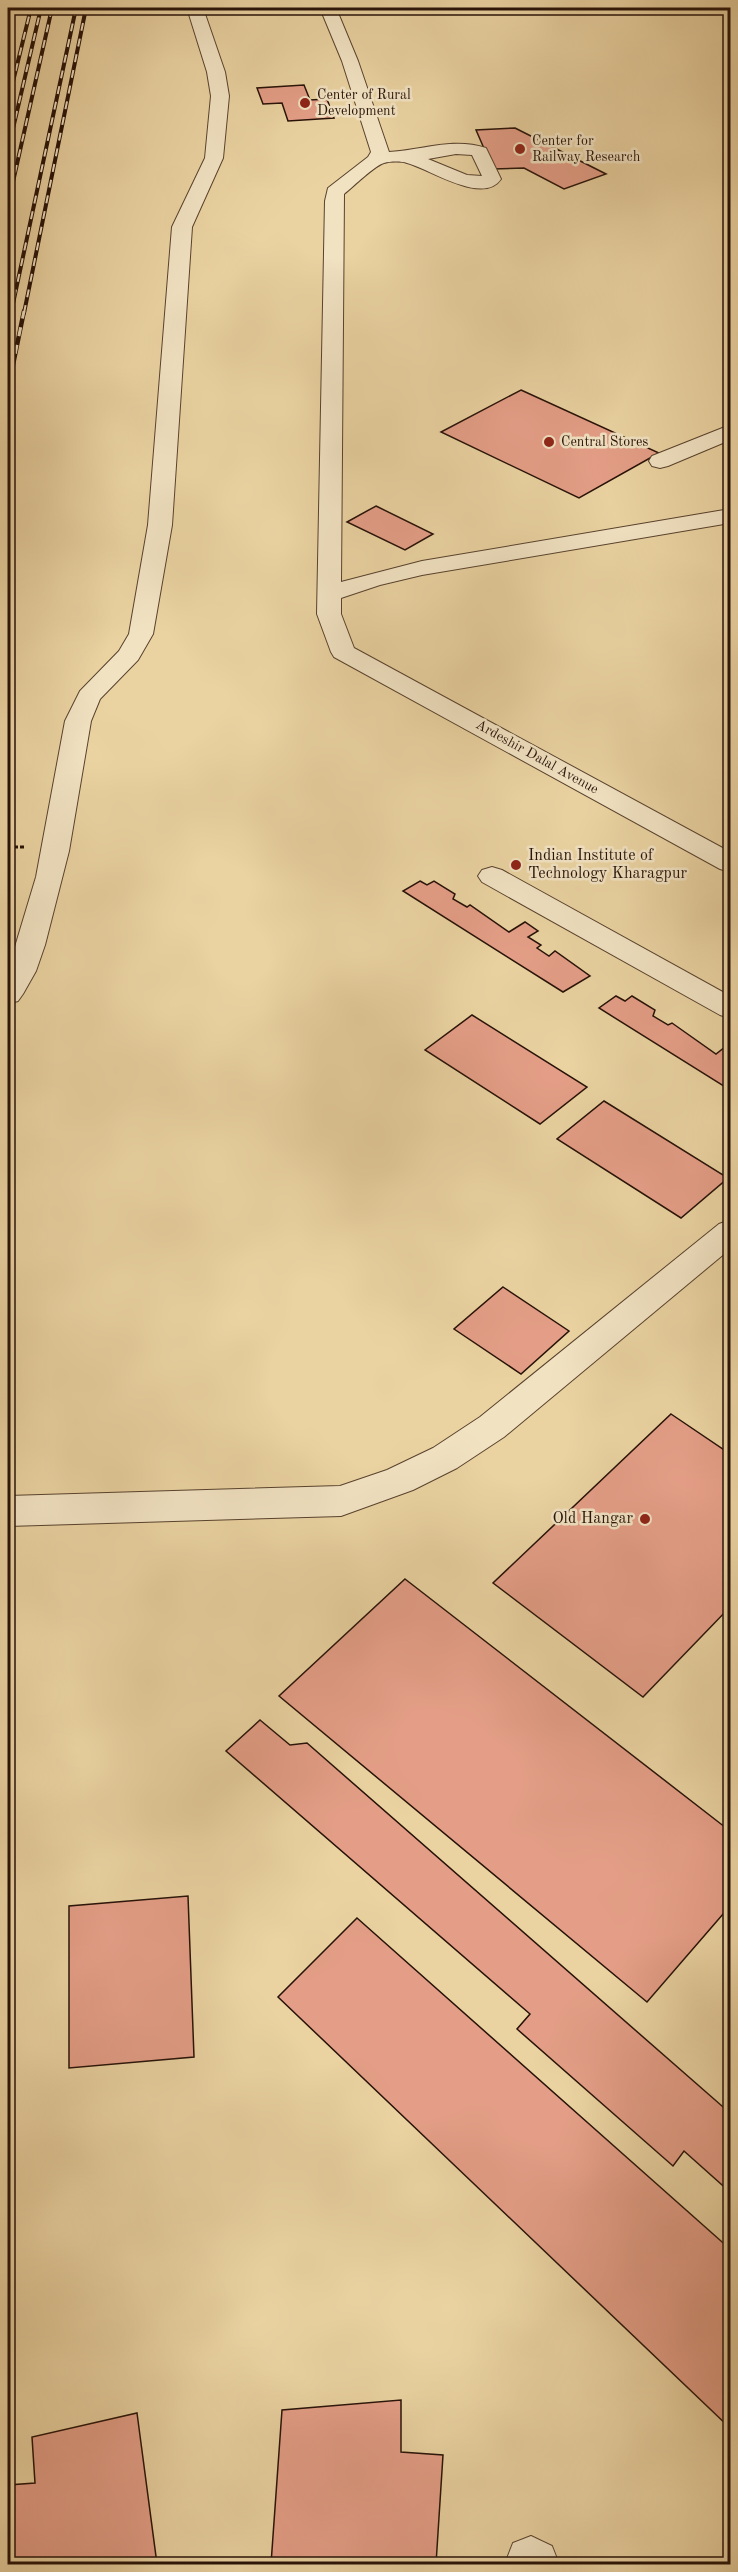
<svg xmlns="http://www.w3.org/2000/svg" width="738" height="2572" font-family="'Old Standard TT',serif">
<rect width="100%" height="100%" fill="#ead2a1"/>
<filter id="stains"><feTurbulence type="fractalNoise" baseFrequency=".00333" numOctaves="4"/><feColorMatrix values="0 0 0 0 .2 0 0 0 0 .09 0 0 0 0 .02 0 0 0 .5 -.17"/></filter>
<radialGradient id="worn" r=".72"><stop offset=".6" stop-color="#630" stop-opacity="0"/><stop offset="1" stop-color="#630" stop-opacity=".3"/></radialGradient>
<g fill="#e49e87" stroke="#271208" stroke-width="1.5">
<polygon points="304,85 310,100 327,99 334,118 288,121 282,103 263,104 257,88"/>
<polygon points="515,128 606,174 564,189 524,168 493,169 476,130"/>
<polygon points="521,390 659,453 579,498 441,432"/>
<polygon points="376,506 433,534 405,550 347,522"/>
<polygon points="420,881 427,885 434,881 455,894 453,899 467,907 470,905 509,932 525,922 538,931 528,937 541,945 537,948 549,956 555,951 590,976 563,992 403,891"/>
<polygon points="616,996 625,1001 632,996 655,1010 653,1016 668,1025 672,1023 716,1054 730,1043 730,1090 599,1008"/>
<polygon points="472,1015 587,1087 540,1124 425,1050"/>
<polygon points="604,1101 728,1178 681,1218 557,1139"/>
<polygon points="503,1287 569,1331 521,1374 454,1329"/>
<polygon points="671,1414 730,1454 730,1607 643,1697 493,1583"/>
<polygon points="405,1579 730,1831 730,1906 647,2002 279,1696"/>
<polygon points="260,1720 290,1745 307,1743 730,2113 730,2192 684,2151 673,2166 517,2029 530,2014 226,1751"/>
<polygon points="188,1896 194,2057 69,2068 69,1906"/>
<polygon points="357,1918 730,2249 730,2428 278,1997"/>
<polygon points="401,2400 401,2452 443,2455 436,2564 271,2564 282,2410"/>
<polygon points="137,2413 157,2564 8,2564 8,2485 35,2483 32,2437"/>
</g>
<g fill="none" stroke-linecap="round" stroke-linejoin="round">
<g stroke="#58422e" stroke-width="2">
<g id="minor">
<polygon points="187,8 203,8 225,72 229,96 223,158 192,227 172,525 153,634 138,660 100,699 91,721 69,851 45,945 36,971 23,994 18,1001 8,1004 8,970 36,877 65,721 80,691 119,651 129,634 148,525 172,227 205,158 211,96 207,72"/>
<path d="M320 8H336L358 61 389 152C422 150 454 137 486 148L501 179C483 206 428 168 407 163 402 161 390 161 384 163 374 166 354 186 344 194L341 582 422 561 730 509V523L422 575 380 585 341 598V614L354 648 730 852V872L720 869 334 657 331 652 317 614 325 201 328 188 368 157 371 152 342 61ZM456 154 472 155 482 176 467 175 428 159Z"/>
<polygon points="730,425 730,440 668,466 660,468 652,466 649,461 652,456"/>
<polygon points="492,867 502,870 730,996 730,1018 720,1015 482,882 478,876 482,870"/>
<polygon points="730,1220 730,1249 504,1437 457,1468 413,1490 341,1516 8,1526 8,1496 340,1486 387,1470 433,1448 480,1417 719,1224"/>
<polygon points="531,2536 552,2546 559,2564 508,2564 506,2561 513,2543"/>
</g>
</g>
<polyline stroke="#271208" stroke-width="3" stroke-dasharray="4 2" stroke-linecap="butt" points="8,847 25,847"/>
<use href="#minor" fill="#f1e2c2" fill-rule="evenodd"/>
<g stroke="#271208" stroke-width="4">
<g id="rail-far1">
<polyline points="8,102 31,8"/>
<polyline points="8,150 41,8"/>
<polyline points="8,204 52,8"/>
<polyline points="11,313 76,8"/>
<polyline points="24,313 86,8"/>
</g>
</g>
<g stroke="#271208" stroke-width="4.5">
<g id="rail">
<polyline points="8,329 12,311"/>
<polyline points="8,389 24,311"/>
</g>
</g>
<use href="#rail-far1" stroke="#f1e2c2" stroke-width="2" stroke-dasharray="8" stroke-linecap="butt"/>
<use href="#rail" stroke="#f1e2c2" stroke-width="3" stroke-dasharray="9" stroke-linecap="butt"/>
</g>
<g fill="#8f2418" stroke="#f1e2c2" stroke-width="2">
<circle cx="305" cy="103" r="6"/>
<circle cx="520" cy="149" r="6"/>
<circle cx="549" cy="442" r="6"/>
<circle cx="516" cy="865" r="6"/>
<circle cx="645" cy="1519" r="6"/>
</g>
<g text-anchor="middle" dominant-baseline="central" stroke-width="5" stroke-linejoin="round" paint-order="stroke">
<g font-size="14" fill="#271208" stroke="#f1e2c2" text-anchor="start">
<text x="317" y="95">Center of Rural<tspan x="317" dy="16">Development</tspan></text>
<text x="532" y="141">Center for<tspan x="532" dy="16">Railway Research</tspan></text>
<text x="561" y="442">Central Stores</text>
</g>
<g font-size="14" fill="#271208" stroke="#f1e2c2">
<text transform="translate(537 757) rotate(29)">Ardeshir Dalal Avenue</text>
</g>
<g font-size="16" fill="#271208" stroke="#f1e2c2" text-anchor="start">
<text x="528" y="856">Indian Institute of<tspan x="528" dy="18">Technology Kharagpur</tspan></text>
<text x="633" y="1519" text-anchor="end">Old Hangar</text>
</g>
</g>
<rect width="738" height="2572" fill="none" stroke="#ead2a1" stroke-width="30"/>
<rect x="9" y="9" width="720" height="2554" fill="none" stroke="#271208" stroke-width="3"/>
<rect x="15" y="15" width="708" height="2542" fill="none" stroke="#271208" stroke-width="1.5"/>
<rect width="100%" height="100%" filter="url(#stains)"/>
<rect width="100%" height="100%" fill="url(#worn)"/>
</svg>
